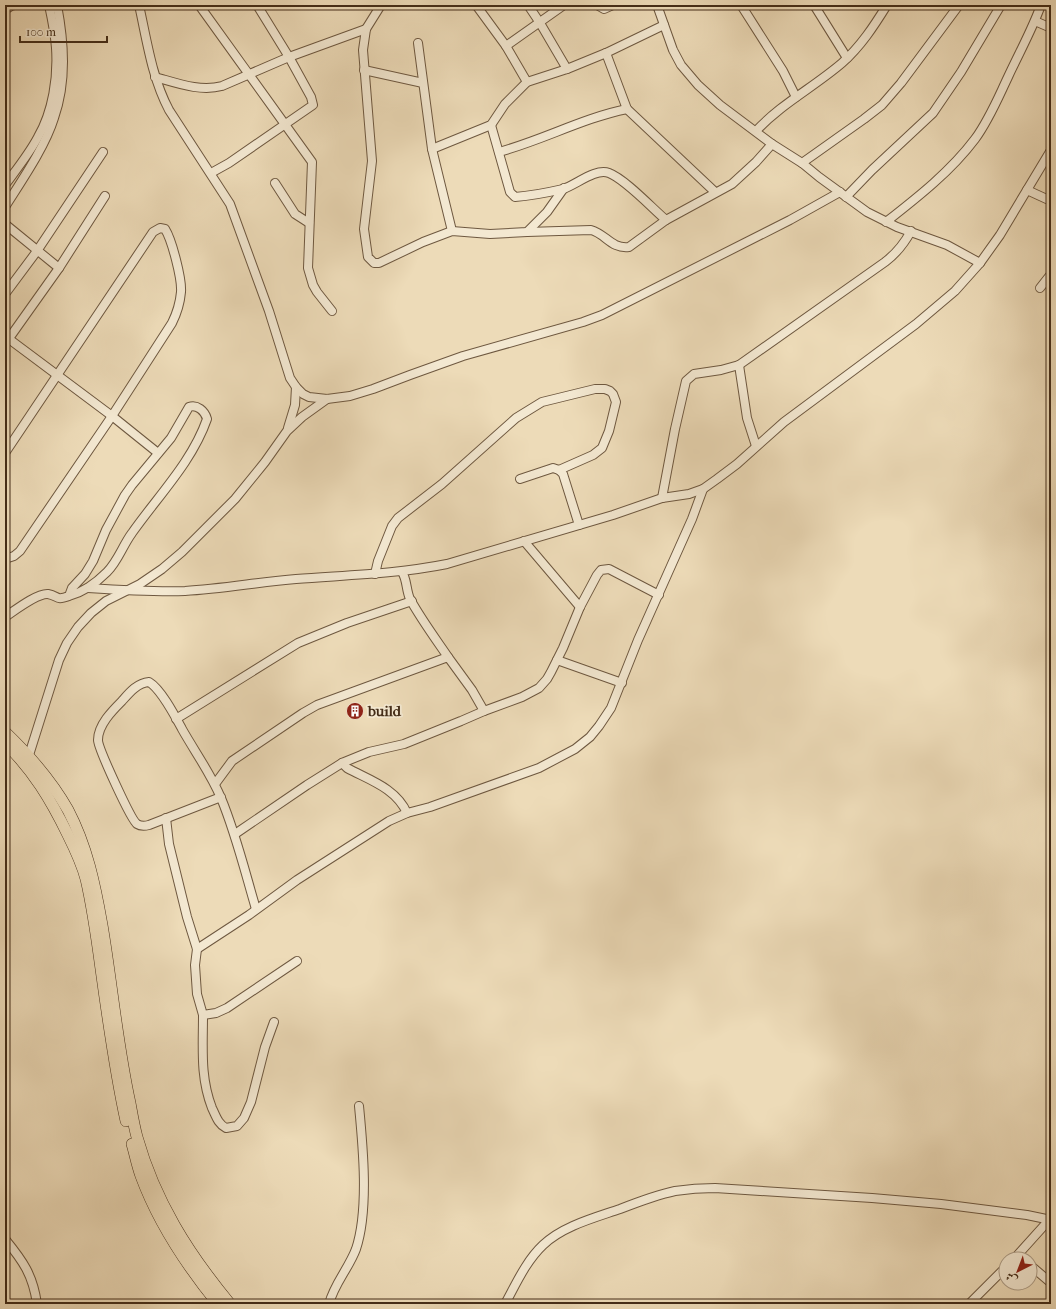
<svg xmlns="http://www.w3.org/2000/svg" width="1056" height="1309" font-family="'IM FELL French Canon',Amiri,serif">
<rect width="100%" height="100%" fill="#eddbb8"/>
<filter id="stains"><feTurbulence type="fractalNoise" baseFrequency=".005" numOctaves="4"/><feColorMatrix values="0 0 0 0 .2 0 0 0 0 .09 0 0 0 0 .02 0 0 0 .5 -.17"/></filter>
<radialGradient id="worn" r=".72"><stop offset=".6" stop-color="#630" stop-opacity="0"/><stop offset="1" stop-color="#630" stop-opacity=".3"/></radialGradient>
<g fill="none" stroke-linecap="round" stroke-linejoin="round">
<g stroke="#6e5840" stroke-width="10">
<g id="minor">
<path d="M139 5C147 41 152 78 169 110L230 204 269 311 290 378 296 387 303 394 309 397 327 399 350 396 373 389 410 375 463 356 583 322 602 315 790 220 840 192"/>
<polyline points="199,5 312,162 308,268 313,285 317,292 332,311"/>
<polyline points="381,5 366,29 363,50 372,161 364,229 368,257 374,263 379,263 423,242 452,231 490,234 527,232 547,212 564,188"/>
<polyline points="476,5 506,46 527,82"/>
<polyline points="528,5 540,23 567,69"/>
<polyline points="597,5 604,9 613,5"/>
<polyline points="657,5 673,50 681,65 698,85 720,105 772,144 802,163 819,177 867,212 897,227 947,245 980,263"/>
<polyline points="741,5 783,71 796,97"/>
<polyline points="814,5 847,58"/>
<polyline points="5,10 11,6 15,5"/>
<polyline points="1035,21 1051,28"/>
<polyline points="418,43 432,149 452,231"/>
<polyline points="506,46 564,5"/>
<polyline points="606,53 627,109"/>
<polyline points="364,70 423,83"/>
<path d="M155 77C177 83 200 92 222 86L289 57 366 29"/>
<path d="M491 125 510 192 515 197C528 196 550 192 563 189 576 185 595 168 609 173 625 179 653 209 666 220L732 184 756 162 772 144"/>
<path d="M756 131C781 104 814 87 842 63 861 46 874 26 887 5"/>
<polyline points="432,149 491,125 505,104 527,82 567,69 606,53 664,25"/>
<path d="M499 152C543 140 583 118 627 109L715 192"/>
<polyline points="802,163 864,119 882,105 901,83 959,5"/>
<polyline points="211,173 229,163 313,105 311,97 289,57 257,5"/>
<polyline points="275,183 295,214 309,223"/>
<path d="M5 185C16 170 29 154 38 137 53 111 58 77 56 48 55 33 52 19 49 5"/>
<polyline points="1027,190 1051,201"/>
<polyline points="846,197 872,170 933,113 961,72 1001,5"/>
<path d="M5 207C22 180 45 147 54 118 67 81 64 42 57 5"/>
<path d="M886 222C918 197 951 171 975 139 989 120 998 98 1008 77 1019 53 1032 30 1041 5"/>
<polyline points="5,224 59,268"/>
<path d="M527 232 591 230C606 234 611 249 629 247L666 220"/>
<polyline points="1040,288 1051,274"/>
<polyline points="5,294 37,251 103,152"/>
<polyline points="9,339 112,416 158,453"/>
<polyline points="5,344 59,268 105,196"/>
<polyline points="739,365 747,418 756,446"/>
<polyline points="288,428 295,405 296,387"/>
<path d="M5 453 153 232 160 228 165 229C172 240 182 279 181 292 180 303 177 313 172 323L112 416 20 551 14 556 5 559"/>
<polyline points="520,479 553,468 559,470 563,474 579,525"/>
<path d="M662 498 675 429 686 381 694 374 721 370 739 365 885 262C897 253 904 244 911 231"/>
<polyline points="524,541 580,607"/>
<path d="M402 572C407 579 406 590 410 599 421 619 435 638 448 657"/>
<polyline points="375,574 378,561 392,526 398,518 442,484 516,418 542,402 595,389 605,389 610,391 613,394 616,402 609,431 602,448 593,455 559,470"/>
<path d="M88 588C120 590 153 592 185 591 222 589 259 582 296 579 347 575 397 574 447 564L613 515 662 498 689 494 703 489 717 479 737 464 784 422 916 324 955 291 980 263 1000 235 1051 150"/>
<path d="M5 617C14 611 37 593 48 594 59 596 55 601 69 596L72 588 85 574 93 561 106 530 125 495 132 485 171 438 189 407C197 404 205 411 207 419 192 462 158 496 132 533 123 545 118 561 107 572 96 583 84 592 69 596"/>
<polyline points="557,660 622,683"/>
<polyline points="176,719 298,643 347,623 412,601"/>
<polyline points="29,755 59,660 67,643 78,627 91,613 106,601 140,584 162,569 182,552 235,499 265,462 287,431 302,417 327,399"/>
<path d="M342 763 347 768C369 780 396 788 407 813"/>
<polyline points="215,784 232,761 303,713 317,705 448,657 472,690 484,711"/>
<path d="M221 797 149 825C145 826 140 826 137 824 131 820 98 748 98 740 98 725 112 711 122 701 129 693 137 683 149 682 161 689 175 716 182 729 195 752 211 774 221 798 236 834 245 872 256 909"/>
<polyline points="166,818 169,844 187,917 197,949 195,965 197,994 203,1015 216,1013 227,1008 297,961"/>
<polyline points="235,834 307,785 342,763 369,752 404,744 461,721 484,711 522,697 539,688 547,679 551,672 563,648 580,607 597,575 601,570 609,569 659,595"/>
<polyline points="197,949 249,915 297,880 389,821 407,813 430,807 539,768 575,749 590,737 599,726 611,708 638,640 692,519 703,489"/>
<path d="M203 1015C203 1048 200 1077 212 1108 216 1116 218 1124 226 1128L237 1126 244 1118 251 1102 265 1047 274 1022"/>
<path d="M5 1239C23 1261 33 1275 37 1304"/>
<polyline points="1014,1259 1050,1219"/>
<polyline points="1030,1265 1051,1283"/>
<path d="M329 1304C334 1284 349 1268 356 1249 369 1210 363 1147 359 1106"/>
<path d="M505 1304C516 1284 526 1261 543 1245 563 1226 594 1218 620 1209 638 1202 656 1195 675 1191 688 1189 702 1188 715 1188L872 1198 941 1204 1027 1215 1051 1220"/>
<polyline points="969,1304 1006,1267"/>
</g>
</g>
<g stroke="#442d18" stroke-width="12">
<g id="highway">
<path d="M5 732C29 755 51 780 68 810 87 846 95 885 102 925 112 984 117 1044 130 1103 132 1114 134 1126 137 1137 155 1201 188 1253 230 1304"/>
<path d="M5 743C33 770 51 800 68 835 75 849 82 864 86 879 93 909 97 939 101 969 108 1020 115 1071 126 1121"/>
<path d="M132 1144C135 1154 137 1165 141 1176 158 1222 187 1266 218 1304"/>
</g>
</g>
<use href="#minor" stroke="#f3e8d1" stroke-width="8"/>
<use href="#highway" stroke="#eddbb8" stroke-width="11"/>
</g>
<defs>
<g id="building-disc" transform="scale(0.9)"><circle r="9.5" fill="#8f2418" stroke="#f3e8d1"/><path d="M-4-6H4V6H1V3H-1V6H-4ZM-2.5-4.3h1.7v1.8h-1.7ZM.8-4.3h1.7v1.8H.8ZM-2.5-1h1.7V.8h-1.7ZM.8-1h1.7V.8H.8Z" fill="#fff"/></g>
</defs>
<g fill-rule="evenodd">
<use href="#building-disc" x="355" y="711"/>
</g>
<g text-anchor="middle" dominant-baseline="central" stroke-width="3.5" stroke-linejoin="round" paint-order="stroke">
<g font-size="15" font-weight="bold" fill="#442d18" stroke="#f3e8d1" text-anchor="start">
<text x="368" y="711">build</text>
</g>
</g>
<rect width="1056" height="1309" fill="none" stroke="#eddbb8" stroke-width="20"/>
<rect x="6" y="6" width="1044" height="1297" fill="none" stroke="#442d18" stroke-width="2"/>
<rect x="10" y="10" width="1036" height="1289" fill="none" stroke="#442d18"/>
<g transform="translate(1018 1271) rotate(222)"><circle r="19" fill="#f3e8d1" stroke="#ad9d87"/>
<path d="M0-3L7 15L0 10L-7 15Z" fill="#8f2418"/>
<text y="-6" font-size="11" font-weight="bold" text-anchor="middle" fill="#442d18">ش</text>
</g>
<path d="M20 36v6h87v-6" fill="none" stroke="#442d18" stroke-width="2"/>
<text x="26" y="36" font-size="12" fill="#442d18" stroke="#f3e8d1" stroke-width="3" paint-order="stroke">100 m</text>
<rect width="100%" height="100%" filter="url(#stains)"/>
<rect width="100%" height="100%" fill="url(#worn)"/>
</svg>
